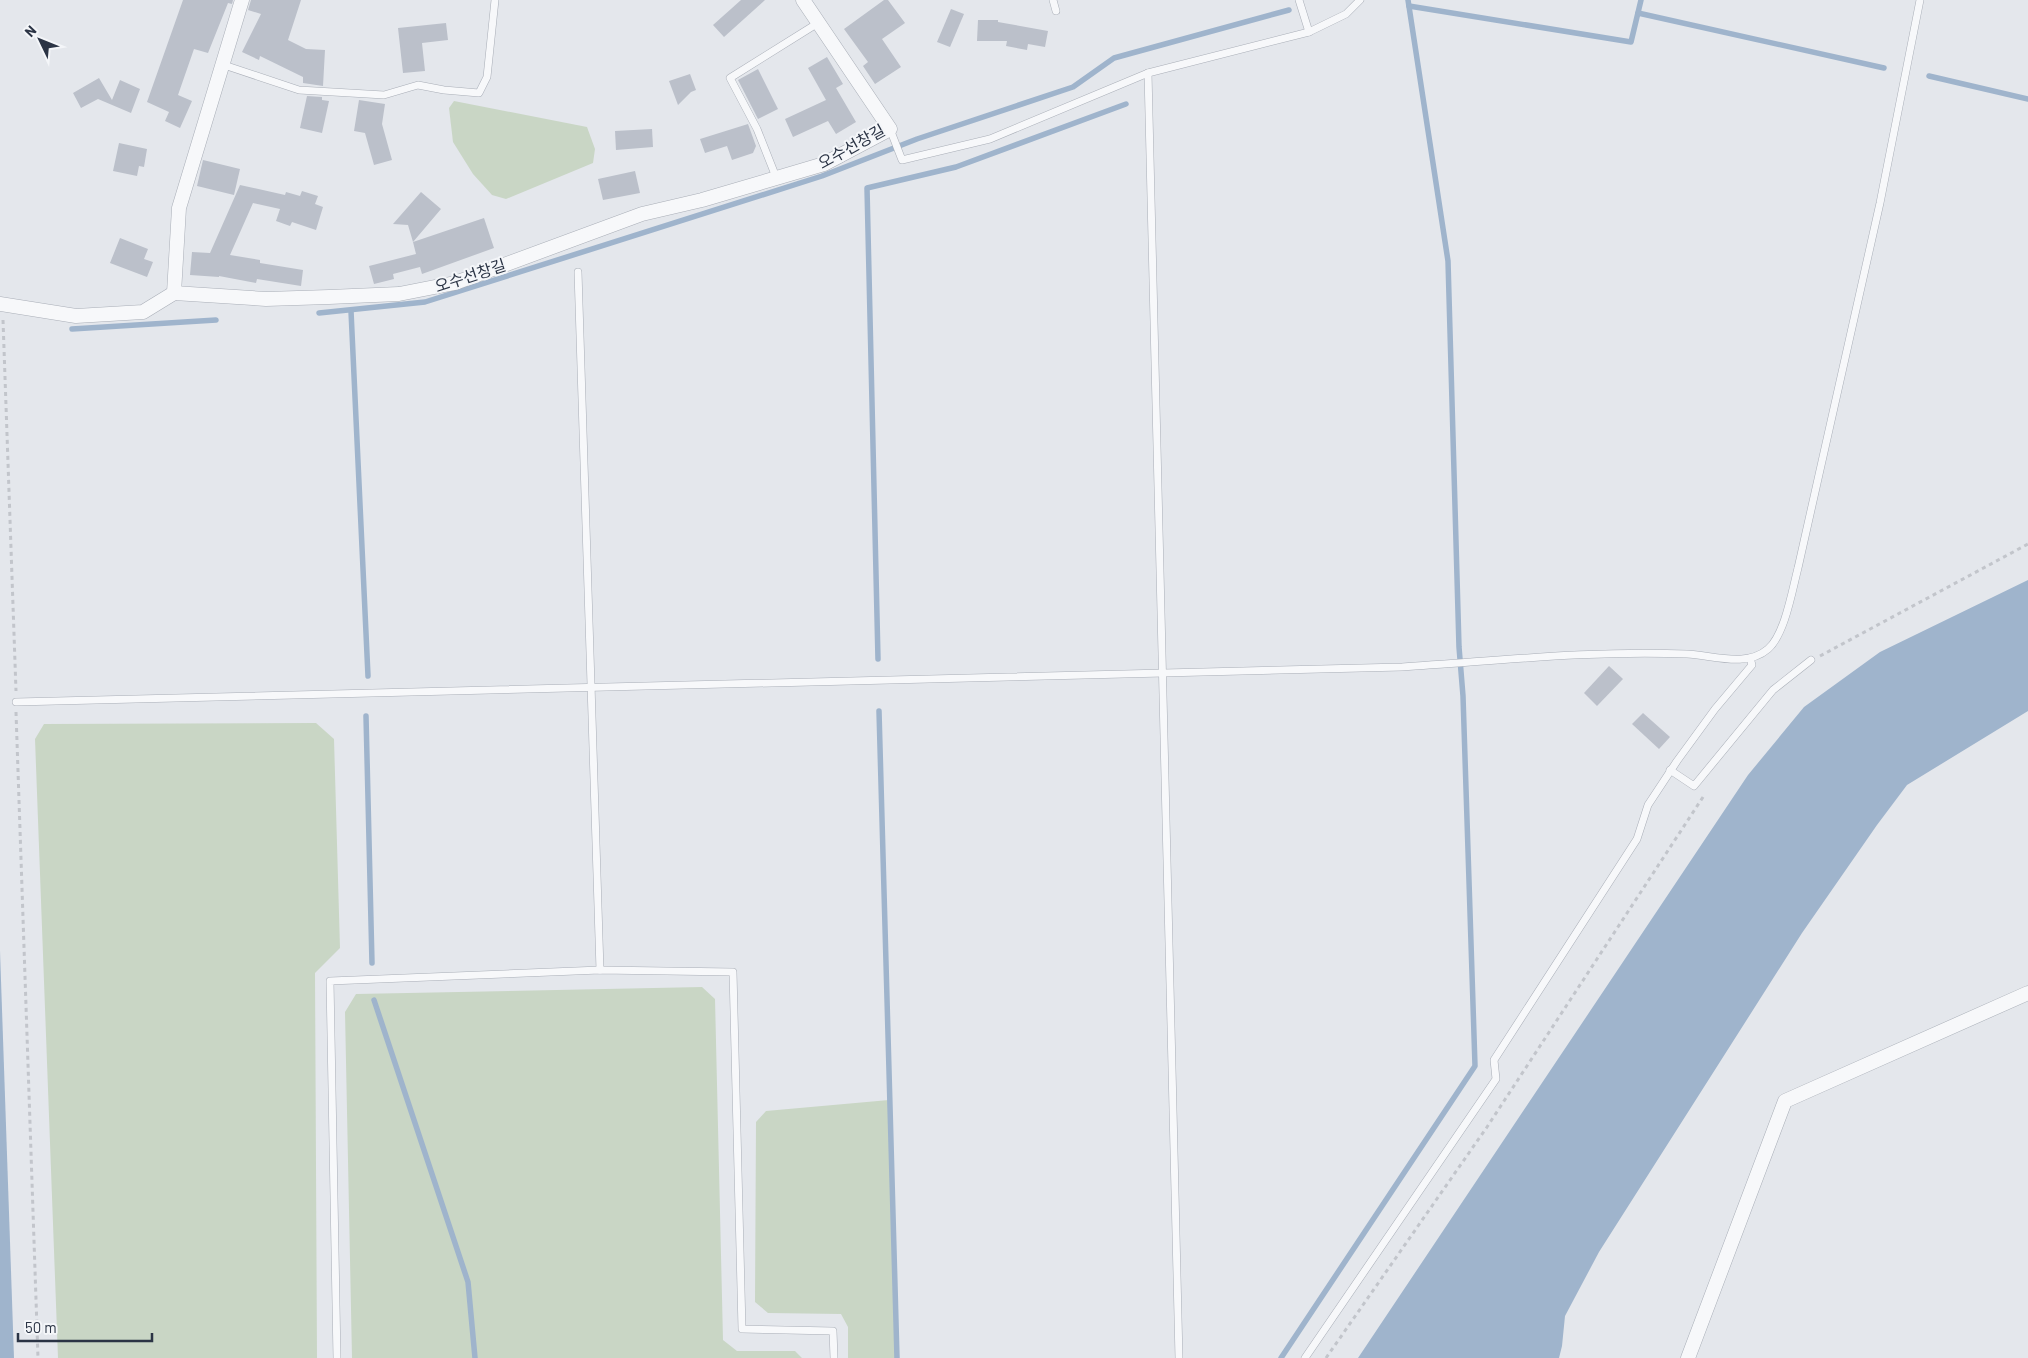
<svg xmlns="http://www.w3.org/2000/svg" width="2028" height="1358" font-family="Barlow,'Noto Sans KR',sans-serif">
<rect width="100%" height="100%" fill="#e4e7ec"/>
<g fill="#c9d6c5">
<polygon points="454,101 587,127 595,149 593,163 506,199 492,195 473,174 453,142 449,108"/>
<polygon points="316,723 334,739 340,948 315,973 317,1358 58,1358 35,739 44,724"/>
<polygon points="702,987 715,999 723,1340 737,1351 795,1351 802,1358 352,1358 345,1012 356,994"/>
<polygon points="889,1100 897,1358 848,1358 848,1327 841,1314 768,1313 755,1302 756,1122 766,1111"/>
</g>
<g fill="#9fb4cc">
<polygon points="2028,580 2028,711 1907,785 1877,825 1802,933 1599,1252 1565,1316 1562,1346 1559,1358 1358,1358 1748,775 1804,707 1880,652"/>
<polygon points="0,951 14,1358 0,1358"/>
</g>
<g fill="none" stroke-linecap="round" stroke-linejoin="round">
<g stroke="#9fb4cc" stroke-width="5.5">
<polyline points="1409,6 1631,42 1641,0"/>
<polyline points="1638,13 1884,68"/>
<polyline points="1929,76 2028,99"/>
<polyline points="351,311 368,676"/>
<polyline points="319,313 425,302 822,176 917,139 1073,87 1114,58 1289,10"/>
<polyline points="72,329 216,320"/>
<polyline points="878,659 867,188 956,167 1126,104"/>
<polyline points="879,711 897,1358"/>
<polyline points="366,716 372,963"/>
<polyline points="374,1000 468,1282 475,1358"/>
<polyline points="1281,1358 1475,1066 1463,696 1459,647 1448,261 1408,0"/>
</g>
</g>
<g fill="#bbc0ca">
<polygon points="183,0 233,0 232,4 228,3 208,53 194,49 178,95 192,101 180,128 165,121 169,112 147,102"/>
<polygon points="251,0 301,0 288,40 306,49 325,50 323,86 303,83 303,77 260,56 259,60 242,52 261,14 248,10"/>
<polygon points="741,0 765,0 724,37 713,25"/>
<polygon points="884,0 888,0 905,23 882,39 901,67 875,84 863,66 868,62 844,29"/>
<polygon points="951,9 964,14 950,47 937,42"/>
<polygon points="978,20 998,20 998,22 1048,31 1045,47 1028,44 1027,50 1006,46 1007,41 977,41"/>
<polygon points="446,23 448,40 422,43 425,71 403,73 398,28"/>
<polygon points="827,57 843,84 836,88 856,122 836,134 828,121 793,137 785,119 826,100 808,68"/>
<polygon points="758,69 778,109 758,119 738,80"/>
<polygon points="690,74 696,90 691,92 678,105 669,81"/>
<polygon points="99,78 112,100 120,80 140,89 131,113 98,99 81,108 73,93"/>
<polygon points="307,96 322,97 322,100 329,101 322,133 300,128"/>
<polygon points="359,100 385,104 382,124 392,160 374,165 365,133 354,131"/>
<polygon points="748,124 756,146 753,153 732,160 727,146 705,153 700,139"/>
<polygon points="652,129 653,147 616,150 615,131"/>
<polygon points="119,143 147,149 144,167 139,166 137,176 113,171"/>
<polygon points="203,160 240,169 234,195 197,186"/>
<polygon points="635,171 640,193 603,200 598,179"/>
<polygon points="240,185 285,195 286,192 300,196 302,191 318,196 315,204 323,207 316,230 292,222 290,226 276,221 280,209 253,203 230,255 260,260 260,263 303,270 301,286 257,279 256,283 219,276 219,277 190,275 192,252 210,253"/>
<polygon points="421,192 441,209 413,242 408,225 393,224"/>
<polygon points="484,218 494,248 422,274 420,267 393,274 394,279 374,284 369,266 416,254 413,242"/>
<polygon points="120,238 148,249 144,259 153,262 147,277 110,263"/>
<polygon points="1609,666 1623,679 1597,706 1584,693"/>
<polygon points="1643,713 1670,737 1659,749 1632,724"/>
</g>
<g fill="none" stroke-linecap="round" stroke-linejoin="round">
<g stroke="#a9aeb7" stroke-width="8">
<g id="lane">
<polyline points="1053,0 1056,11"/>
<polyline points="1299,0 1309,32"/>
<polyline points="224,65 299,90 384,95 418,85 444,90 479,93 487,77 495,0"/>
<polyline points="1148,73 1179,1358"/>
<polyline points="890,129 902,160 990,139 1148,73 1309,32 1346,14 1360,0"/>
<polyline points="776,177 757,129 730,78 818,23"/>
<polyline points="578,272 600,970"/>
<path d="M16 702 1402 667C1497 661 1591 650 1687 654 1712 655 1746 668 1768 649 1785 634 1792 591 1798 568L1880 203 1920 0"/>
<polyline points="1670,770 1694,786 1773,690 1811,660"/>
<polyline points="337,1358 330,981 600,970 733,972 742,1329 833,1331 834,1358"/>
<polyline points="1305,1358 1496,1079 1494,1060 1637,839 1648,805 1677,761 1715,709 1752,665 1750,658"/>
</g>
</g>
<g stroke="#a9aeb7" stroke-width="15">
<g id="street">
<polyline points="242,0 179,208 174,293 266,299 329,297 399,294 455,283 642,214 702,200 824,164 890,129 803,0"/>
<polyline points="0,304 76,316 143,312 174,293"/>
<polyline points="1688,1358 1785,1101 2028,993"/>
</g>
</g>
<g stroke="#c2c5cb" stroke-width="3" stroke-dasharray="4 4" stroke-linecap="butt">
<polyline points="3,320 16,691"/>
<polyline points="1820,656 2028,544"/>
<polyline points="16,712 38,1358"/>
<polyline points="1326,1358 1487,1127 1705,794"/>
</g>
<use href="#lane" stroke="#f7f8fa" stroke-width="7"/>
<use href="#street" stroke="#f7f8fa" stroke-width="14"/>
</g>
<g text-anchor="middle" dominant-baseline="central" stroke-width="4" stroke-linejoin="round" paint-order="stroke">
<g font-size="16" fill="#2b3445" stroke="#f4f6f9">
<text transform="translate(851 146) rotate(-29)">오수선창길</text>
<text transform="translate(470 275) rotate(-18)">오수선창길</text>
</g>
</g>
<g transform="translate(40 40) rotate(313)" stroke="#f4f6f9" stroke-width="4" paint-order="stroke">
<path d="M0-4L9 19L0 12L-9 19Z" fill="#2b3445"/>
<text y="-8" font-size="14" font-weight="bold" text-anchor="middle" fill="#2b3445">N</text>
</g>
<path d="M18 1333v8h134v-8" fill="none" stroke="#2b3445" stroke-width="2.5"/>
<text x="25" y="1333" font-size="15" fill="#2b3445" stroke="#f4f6f9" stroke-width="4" paint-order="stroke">50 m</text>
</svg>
